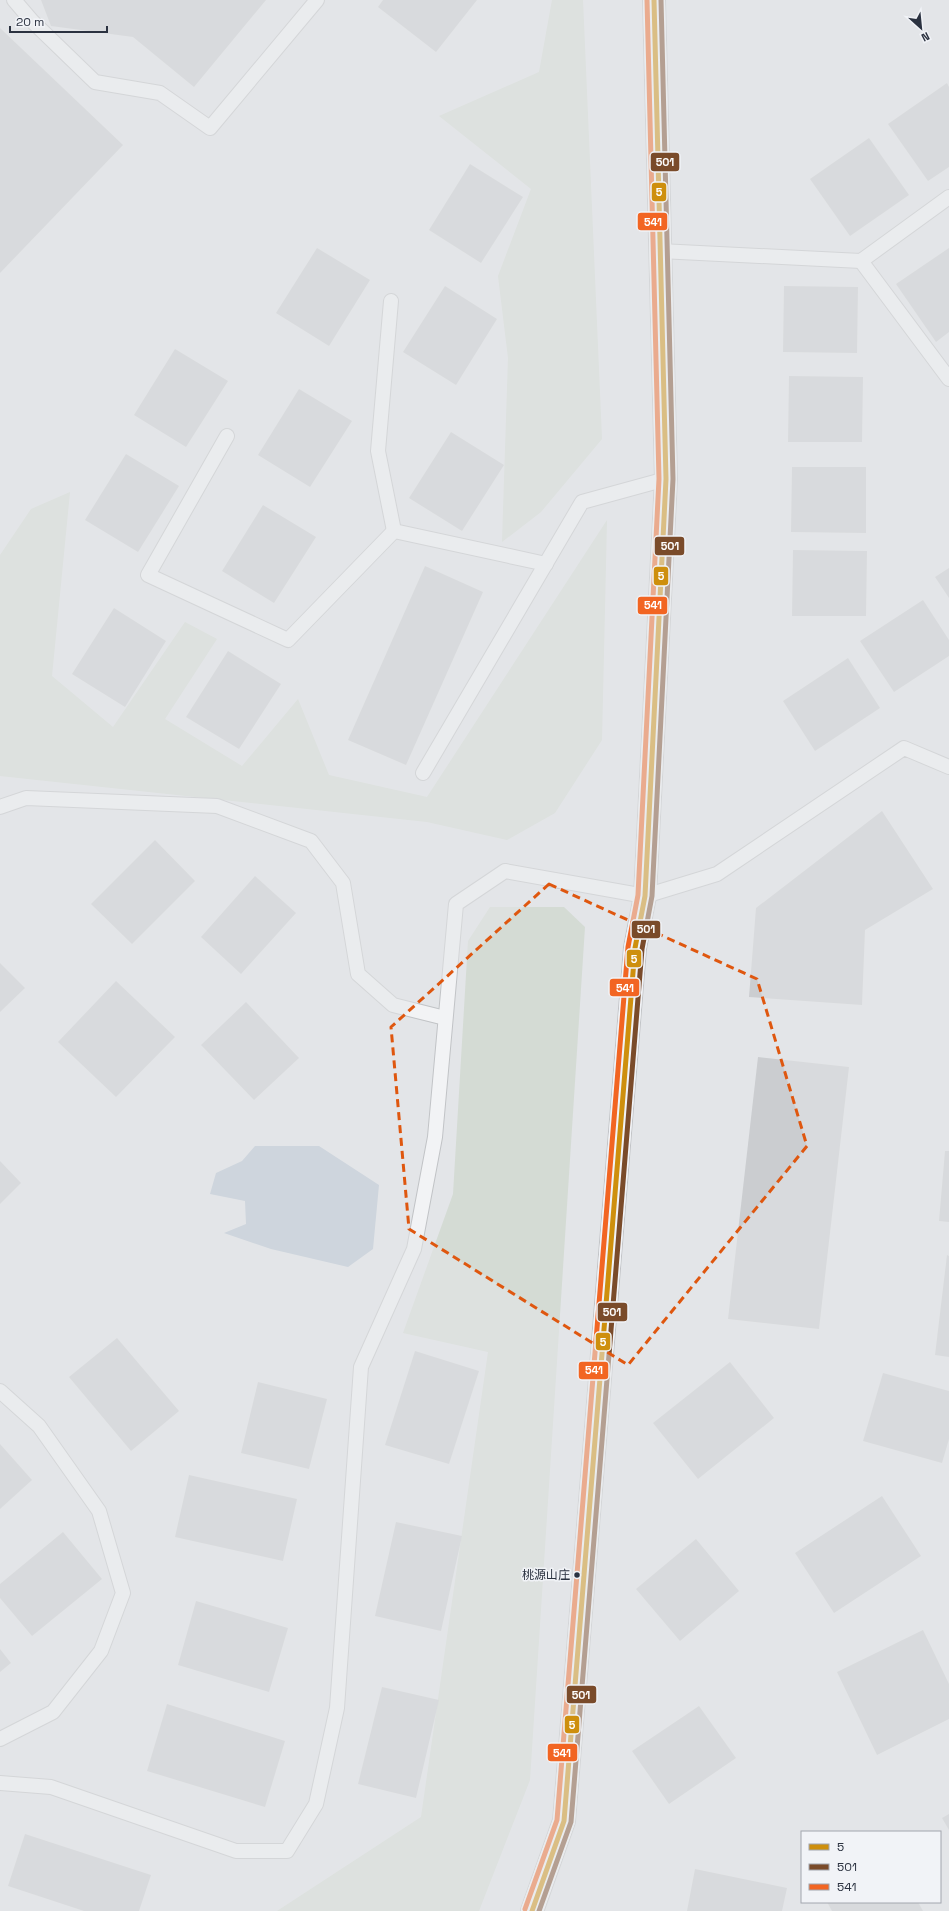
<svg xmlns="http://www.w3.org/2000/svg" width="949" height="1911" font-family="'Space Grotesk','Noto Sans SC',sans-serif">
<rect width="100%" height="100%" fill="#e3e5e8"/>
<g fill="#d4dbd4">
<polygon points="552,0 583,0 602,439 541,512 502,542 508,358 498,276 531,189 439,116 539,72"/>
<polygon points="70,492 52,676 113,727 185,622 217,639 165,719 242,766 298,699 329,775 427,797 607,520 602,740 555,813 507,840 427,822 0,776 0,555 31,509"/>
<polygon points="490,907 564,907 585,927 530,1780 479,1911 277,1911 421,1817 488,1352 403,1333 453,1194 468,941"/>
</g>
<polygon fill="#b3c1d1" points="255,1146 319,1146 379,1185 373,1249 348,1267 271,1249 224,1233 246,1224 245,1201 210,1194 216,1173 242,1161"/>
<g fill="#cbcdd0">
<polygon points="41,0 266,0 194,87 133,37 51,26"/>
<polygon points="383,0 477,0 436,52 378,7"/>
<polygon points="0,28 123,145 0,273"/>
<polygon points="947,83 949,87 949,167 928,181 888,124"/>
<polygon points="869,138 909,195 850,236 810,179"/>
<polygon points="470,164 523,197 481,263 429,230"/>
<polygon points="317,248 370,280 329,346 276,313"/>
<polygon points="949,248 949,332 936,342 896,284"/>
<polygon points="445,286 497,319 456,385 403,352"/>
<polygon points="784,286 858,287 857,353 783,352"/>
<polygon points="175,349 228,381 186,447 134,415"/>
<polygon points="789,376 863,377 862,442 788,442"/>
<polygon points="299,389 352,421 310,487 258,455"/>
<polygon points="451,432 504,465 462,531 409,498"/>
<polygon points="126,454 179,486 138,552 85,520"/>
<polygon points="792,467 866,467 866,533 791,532"/>
<polygon points="263,505 316,537 274,603 222,571"/>
<polygon points="793,550 867,551 866,616 792,616"/>
<polygon points="425,566 483,592 406,765 348,740"/>
<polygon points="949,568 949,598 935,577"/>
<polygon points="923,600 949,640 949,656 894,692 860,641"/>
<polygon points="114,608 166,641 125,707 72,674"/>
<polygon points="228,651 281,684 239,749 186,717"/>
<polygon points="848,658 880,708 815,751 783,701"/>
<polygon points="882,811 933,889 865,930 862,1005 749,997 756,908"/>
<polygon points="155,840 195,881 132,944 91,904"/>
<polygon points="255,876 296,913 241,974 201,937"/>
<polygon points="0,963 25,988 0,1012"/>
<polygon points="116,981 175,1037 116,1097 58,1042"/>
<polygon points="246,1002 299,1058 254,1100 201,1045"/>
<polygon points="758,1057 849,1067 819,1329 728,1319"/>
<polygon points="945,1151 949,1151 949,1222 939,1221"/>
<polygon points="0,1161 21,1183 0,1204"/>
<polygon points="947,1255 949,1256 949,1357 935,1355"/>
<polygon points="117,1338 179,1411 131,1451 69,1377"/>
<polygon points="415,1351 479,1371 449,1464 385,1445"/>
<polygon points="730,1362 774,1418 698,1479 653,1423"/>
<polygon points="883,1373 949,1391 949,1439 942,1463 863,1441"/>
<polygon points="258,1382 327,1399 309,1469 241,1453"/>
<polygon points="0,1444 32,1480 0,1509"/>
<polygon points="189,1475 297,1499 283,1561 175,1537"/>
<polygon points="882,1496 921,1556 834,1613 795,1553"/>
<polygon points="396,1522 462,1536 441,1631 375,1616"/>
<polygon points="63,1532 102,1579 32,1636 0,1598 0,1584"/>
<polygon points="696,1539 739,1591 680,1641 636,1589"/>
<polygon points="196,1601 288,1628 269,1692 178,1665"/>
<polygon points="923,1630 949,1684 949,1719 877,1755 837,1672"/>
<polygon points="0,1649 11,1663 0,1672"/>
<polygon points="382,1687 439,1700 416,1798 358,1784"/>
<polygon points="167,1704 285,1741 265,1807 147,1771"/>
<polygon points="699,1706 736,1758 669,1804 632,1751"/>
<polygon points="949,1814 949,1830 942,1818"/>
<polygon points="25,1834 151,1875 139,1911 84,1911 8,1886"/>
<polygon points="695,1869 787,1888 782,1911 687,1911"/>
<polygon points="827,1902 918,1902 923,1911 832,1911"/>
</g>
<g fill="none" stroke-linecap="round" stroke-linejoin="round">
<g stroke="#c1c3c6" stroke-width="16">
<g id="lane">
<polyline points="14,0 32,21 95,82 160,93 210,128 317,0"/>
<polyline points="660,251 861,261 949,197"/>
<polyline points="861,261 949,379"/>
<polyline points="391,301 378,451 394,531"/>
<polyline points="227,436 148,575 288,640 394,531 546,564"/>
<polyline points="423,773 582,502 666,479"/>
<polyline points="0,807 26,798 217,806 311,841 343,883 358,974 393,1005 445,1018"/>
<polyline points="0,1391 39,1426 99,1511 123,1593 101,1651 53,1712 0,1739"/>
<polyline points="0,1783 51,1787 236,1851 287,1851 316,1804 337,1708 361,1367 414,1249 435,1137 456,904 505,871 645,896 717,874 904,748 949,767"/>
</g>
</g>
<g stroke="#c1c3c6" stroke-width="24">
<polyline id="secondary" points="532,1911 564,1821 635,948 645,896 666,479 654,0"/>
</g>
<use href="#lane" stroke="#f2f3f5" stroke-width="14"/>
<use href="#secondary" stroke="#f6f6f7" stroke-width="22"/>
<g stroke="#f1f3f7" stroke-width="8">
<polyline id="bus-1" points="532,1911 564,1821 635,948 645,896 666,479 654,0"/>
</g>
<g stroke="#f1f3f7" stroke-width="8">
<polyline id="bus-2" points="539,1911 571,1822 642,949 652,896 673,479 661,0"/>
</g>
<g stroke="#f1f3f7" stroke-width="8">
<polyline id="bus-3" points="525,1909 557,1820 628,947 638,895 659,479 647,0"/>
</g>
<use href="#bus-1" stroke="#ce8f0d" stroke-width="5"/>
<use href="#bus-2" stroke="#7a4b2a" stroke-width="5"/>
<use href="#bus-3" stroke="#f26522" stroke-width="5"/>
</g>
<path d="M0 0H949V1911H0ZM549 884 757 979 807 1146 628 1365 409 1229 391 1027Z" fill="#e3e5e8" fill-opacity=".55" fill-rule="evenodd"/>
<path fill="none" stroke="#df570f" stroke-width="3" stroke-dasharray="8 5" stroke-linejoin="round" d="M549 884 757 979 807 1146 628 1365 409 1229 391 1027Z"/>
<circle fill="#2b3240" stroke="#f1f3f7" stroke-width="1.5" cx="577" cy="1575" r="3.5"/>
<g text-anchor="middle" dominant-baseline="central" stroke-width="3" stroke-linejoin="round" paint-order="stroke">
<g font-size="12" fill="#2b3240" stroke="#f1f3f7" text-anchor="end">
<text x="570" y="1575">桃源山庄</text>
</g>
</g>
<g stroke="#f1f3f7" stroke-width="1.5">
<rect x="650" y="152" width="30" height="20" rx="4" fill="#7a4b2a"/>
<rect x="651" y="182" width="16" height="20" rx="4" fill="#ce8f0d"/>
<rect x="637" y="212" width="31" height="19" rx="4" fill="#f26522"/>
<rect x="654" y="536" width="31" height="20" rx="4" fill="#7a4b2a"/>
<rect x="653" y="566" width="16" height="20" rx="4" fill="#ce8f0d"/>
<rect x="637" y="596" width="31" height="19" rx="4" fill="#f26522"/>
<rect x="631" y="920" width="30" height="19" rx="4" fill="#7a4b2a"/>
<rect x="626" y="949" width="16" height="19" rx="4" fill="#ce8f0d"/>
<rect x="609" y="978" width="31" height="19" rx="4" fill="#f26522"/>
<rect x="597" y="1302" width="31" height="20" rx="4" fill="#7a4b2a"/>
<rect x="595" y="1332" width="16" height="19" rx="4" fill="#ce8f0d"/>
<rect x="578" y="1361" width="31" height="19" rx="4" fill="#f26522"/>
<rect x="566" y="1685" width="31" height="19" rx="4" fill="#7a4b2a"/>
<rect x="564" y="1715" width="16" height="19" rx="4" fill="#ce8f0d"/>
<rect x="547" y="1743" width="31" height="19" rx="4" fill="#f26522"/>
</g>
<g font-size="11" text-anchor="middle" font-weight="bold" fill="#fff">
<text x="665" y="166">501</text>
<text x="659" y="196">5</text>
<text x="653" y="226">541</text>
<text x="670" y="550">501</text>
<text x="661" y="580">5</text>
<text x="653" y="609">541</text>
<text x="646" y="933">501</text>
<text x="634" y="963">5</text>
<text x="625" y="992">541</text>
<text x="612" y="1316">501</text>
<text x="603" y="1346">5</text>
<text x="594" y="1374">541</text>
<text x="581" y="1699">501</text>
<text x="572" y="1729">5</text>
<text x="562" y="1757">541</text>
</g>
<rect x="801" y="1831" width="140" height="72" fill="#f1f3f7" stroke="#a2a6ae"/>
<rect x="809" y="1844" width="20" height="6" fill="#ce8f0d" stroke="#a2a6ae"/>
<text x="837" y="1851" font-size="12" fill="#2b3240">5</text>
<rect x="809" y="1864" width="20" height="6" fill="#7a4b2a" stroke="#a2a6ae"/>
<text x="837" y="1871" font-size="12" fill="#2b3240">501</text>
<rect x="809" y="1884" width="20" height="6" fill="#f26522" stroke="#a2a6ae"/>
<text x="837" y="1891" font-size="12" fill="#2b3240">541</text>
<g transform="translate(921 28) rotate(153)" stroke="#f1f3f7" stroke-width="3" paint-order="stroke">
<path d="M0-3L7 15L0 10L-7 15Z" fill="#2b3240"/>
<text y="-6" font-size="11" font-weight="bold" text-anchor="middle" fill="#2b3240">N</text>
</g>
<path d="M10 26v6h97v-6" fill="none" stroke="#2b3240" stroke-width="2"/>
<text x="16" y="26" font-size="12" fill="#2b3240" stroke="#f1f3f7" stroke-width="3" paint-order="stroke">20 m</text>
</svg>
